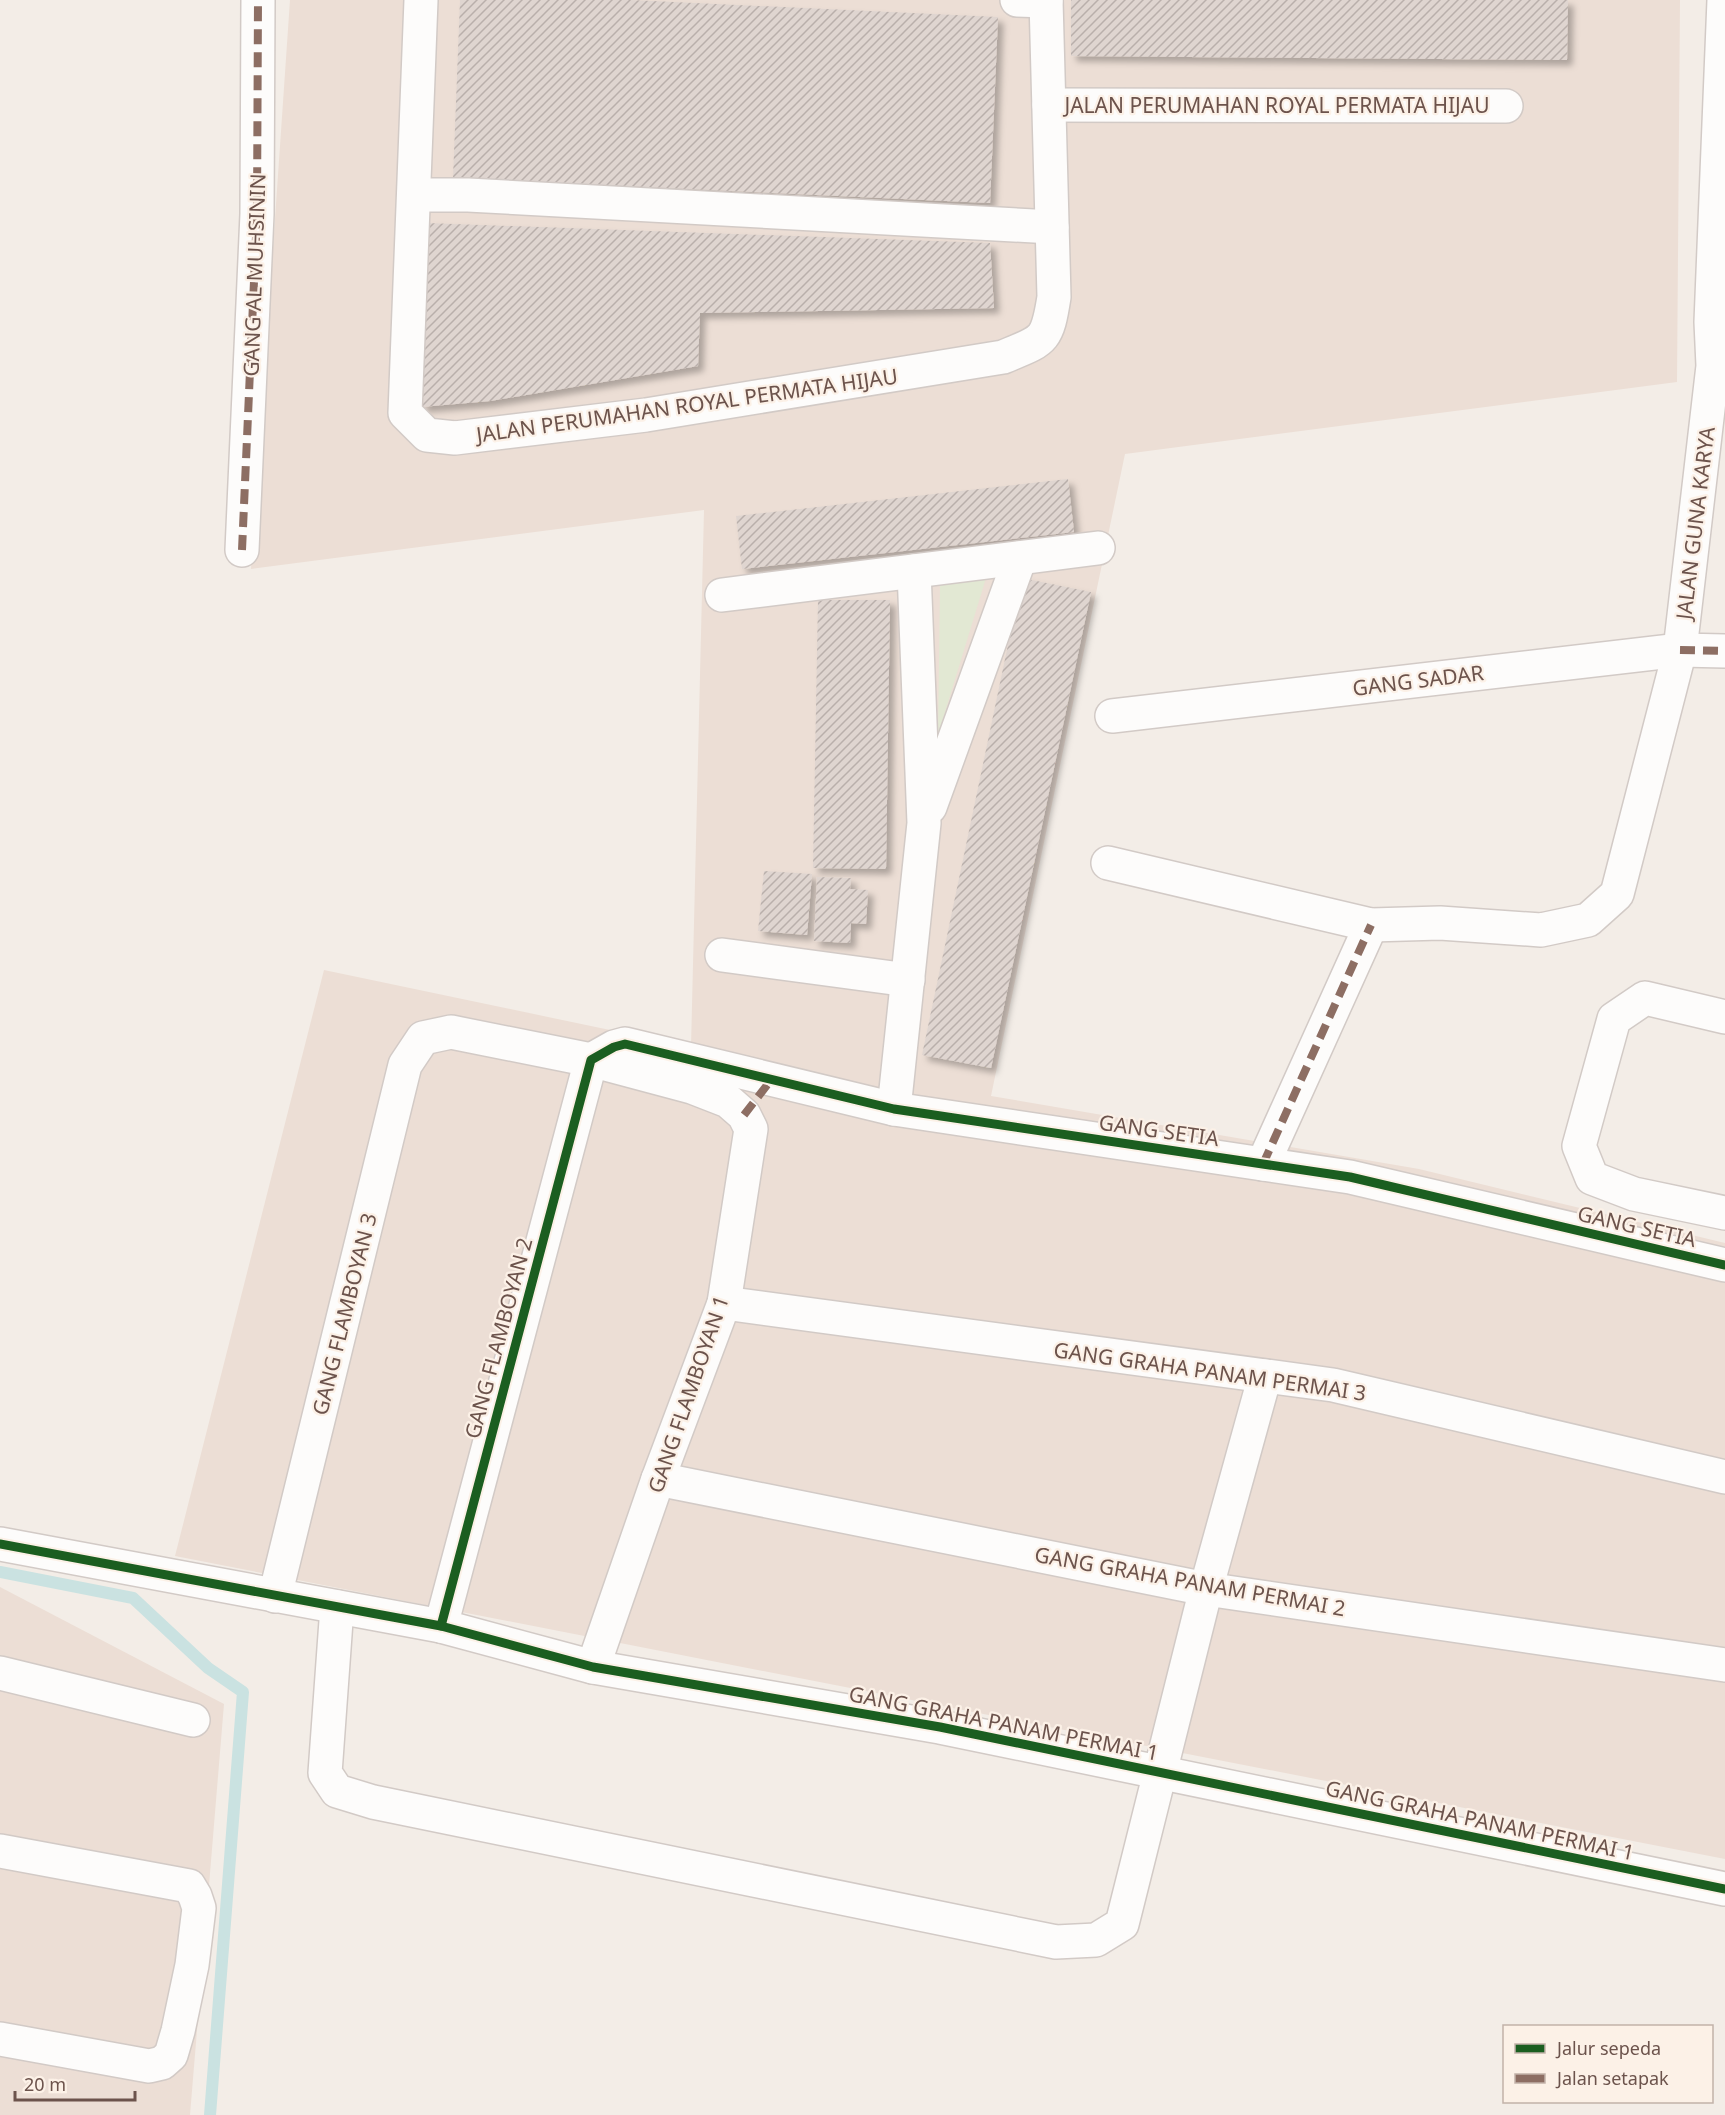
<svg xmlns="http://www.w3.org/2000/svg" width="1725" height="2115" font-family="'Noto Sans',sans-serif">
<defs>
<pattern id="building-hatch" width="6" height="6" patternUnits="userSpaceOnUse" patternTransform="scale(1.5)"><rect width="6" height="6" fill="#dfd5d0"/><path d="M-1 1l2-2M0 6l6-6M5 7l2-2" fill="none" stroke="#b9afab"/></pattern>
<filter id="shadow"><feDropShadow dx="5.5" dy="5.5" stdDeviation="3" flood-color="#0004"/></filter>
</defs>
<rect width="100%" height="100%" fill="#f3ede7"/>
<g fill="#ecded5">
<polygon points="290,0 1680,0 1677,382 1125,454 991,1096 1419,1169 1725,1243 1725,1859 175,1556 324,970 691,1047 704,510 251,569"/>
<polygon points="0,1587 224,1704 190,2115 0,2115"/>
</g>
<polygon fill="#e2e8d3" points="986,578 938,735 940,585"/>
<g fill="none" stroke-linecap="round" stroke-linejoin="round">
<polyline stroke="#cae2e1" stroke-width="12" points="0,1572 133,1598 208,1668 243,1692 210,2115"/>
</g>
<g fill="url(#building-hatch)" filter="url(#shadow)">
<polygon points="460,0 631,0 998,17 990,203 453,178"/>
<polygon points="1071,0 1568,0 1567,60 1071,56"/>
<polygon points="427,223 990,243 994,308 700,313 698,366 490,401 421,407"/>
<polygon points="1068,479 1074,532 742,569 736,516"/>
<polygon points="1022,578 1091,592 991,1068 922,1055"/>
<polygon points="818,600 890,600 886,869 813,868"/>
<polygon points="764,871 812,874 807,935 758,931"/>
<polygon points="817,877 851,878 850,889 868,890 866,924 851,923 850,943 814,941"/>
</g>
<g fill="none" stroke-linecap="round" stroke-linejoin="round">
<g stroke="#d2cac6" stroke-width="36">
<g id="minor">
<path d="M421 0 405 413 427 435 455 438 646 415 1003 357C1044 340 1047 342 1054 297L1046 0"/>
<polyline points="1017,0 1046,1"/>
<polyline points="1049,105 1506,106"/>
<polyline points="414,195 468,195 1052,227"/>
<polyline points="242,550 257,214 258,0"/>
<polyline points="722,595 1098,548"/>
<polyline points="1112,716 1680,650 1725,651"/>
<polyline points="930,807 1020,558"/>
<polyline points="1108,863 1371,925 1440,923 1541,930 1588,920 1617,894 1680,650 1713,366 1711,322 1724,0"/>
<polyline points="722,955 908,980"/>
<polyline points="1725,1017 1645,998 1614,1019 1579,1146 1592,1178 1634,1194 1725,1213"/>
<polyline points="894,1109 924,823 914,571"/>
<polyline points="1263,1164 1371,925"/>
<polyline points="724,1303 1333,1385 1725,1477"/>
<polyline points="658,1479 1206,1589 1725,1665"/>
<polyline points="0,1544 441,1626 593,1667 940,1727 1725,1889"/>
<polyline points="275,1596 405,1065 423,1038 451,1032 591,1060 692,1087 728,1101 744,1115 751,1129 724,1303 658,1479 593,1667"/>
<polyline points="337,1607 325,1773 337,1791 373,1802 1056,1942 1096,1940 1122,1924 1206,1589 1265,1376"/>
<polyline points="441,1626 591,1060 614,1047 625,1044 894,1109 1350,1177 1725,1265"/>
<polyline points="0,1673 193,1720"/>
<polyline points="0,1851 189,1886 195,1896 199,1908 192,1965 178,2031 171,2055 162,2063 149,2066 0,2039"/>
</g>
</g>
<use href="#minor" stroke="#fdfcfb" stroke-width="33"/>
<g stroke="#8d6e63" stroke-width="8" stroke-dasharray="15 8" stroke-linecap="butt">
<polyline points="242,550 257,214 258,0"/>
<polyline points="1680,650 1725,651"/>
<polyline points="744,1115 771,1080"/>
<polyline points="1263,1164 1371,925"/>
</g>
<g stroke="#fcf1e7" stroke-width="13">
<g id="cycleway">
<polyline points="0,1544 441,1626 593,1667 940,1727 1725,1889"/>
<polyline points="441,1626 591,1060 614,1047 625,1044 894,1109 1350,1177 1725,1265"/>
</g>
</g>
<use href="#cycleway" stroke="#1b5e20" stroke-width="9"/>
</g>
<g text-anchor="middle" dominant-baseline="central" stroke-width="4.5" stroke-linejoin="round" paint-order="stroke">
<g font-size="21" fill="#6c534c" stroke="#fcf1e7">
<text x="1277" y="105">JALAN PERUMAHAN ROYAL PERMATA HIJAU</text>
<text transform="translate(254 275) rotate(-88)">GANG AL MUHSININ</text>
<text transform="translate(687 405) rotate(-8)">JALAN PERUMAHAN ROYAL PERMATA HIJAU</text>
<text transform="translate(1695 523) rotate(-83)">JALAN GUNA KARYA</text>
<text transform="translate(1418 680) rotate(-7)">GANG SADAR</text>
<text transform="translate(1159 1130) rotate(8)">GANG SETIA</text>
<text transform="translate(1637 1226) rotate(13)">GANG SETIA</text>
<text transform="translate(344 1314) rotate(-76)">GANG FLAMBOYAN 3</text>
<text transform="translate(498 1338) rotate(-75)">GANG FLAMBOYAN 2</text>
<text transform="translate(1210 1371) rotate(8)">GANG GRAHA PANAM PERMAI 3</text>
<text transform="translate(688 1394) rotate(-71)">GANG FLAMBOYAN 1</text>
<text transform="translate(1190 1581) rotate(10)">GANG GRAHA PANAM PERMAI 2</text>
<text transform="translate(1004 1723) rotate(11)">GANG GRAHA PANAM PERMAI 1</text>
<text transform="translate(1480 1820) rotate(12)">GANG GRAHA PANAM PERMAI 1</text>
</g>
</g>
<rect x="1503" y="2025" width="210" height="78" fill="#fcf1e7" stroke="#c2b2a9" stroke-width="1.5"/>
<rect x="1515" y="2044" width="30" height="9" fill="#1b5e20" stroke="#c2b2a9" stroke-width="1.5"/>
<text x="1557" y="2055" font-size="18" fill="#6c534c">Jalur sepeda</text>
<rect x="1515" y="2074" width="30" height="9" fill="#8d6e63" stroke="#c2b2a9" stroke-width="1.5"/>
<text x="1557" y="2085" font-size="18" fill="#6c534c">Jalan setapak</text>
<path d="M15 2091v9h120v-9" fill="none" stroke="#6c534c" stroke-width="3"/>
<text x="24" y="2091" font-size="18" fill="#6c534c" stroke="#fcf1e7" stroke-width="4.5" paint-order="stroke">20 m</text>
</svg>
